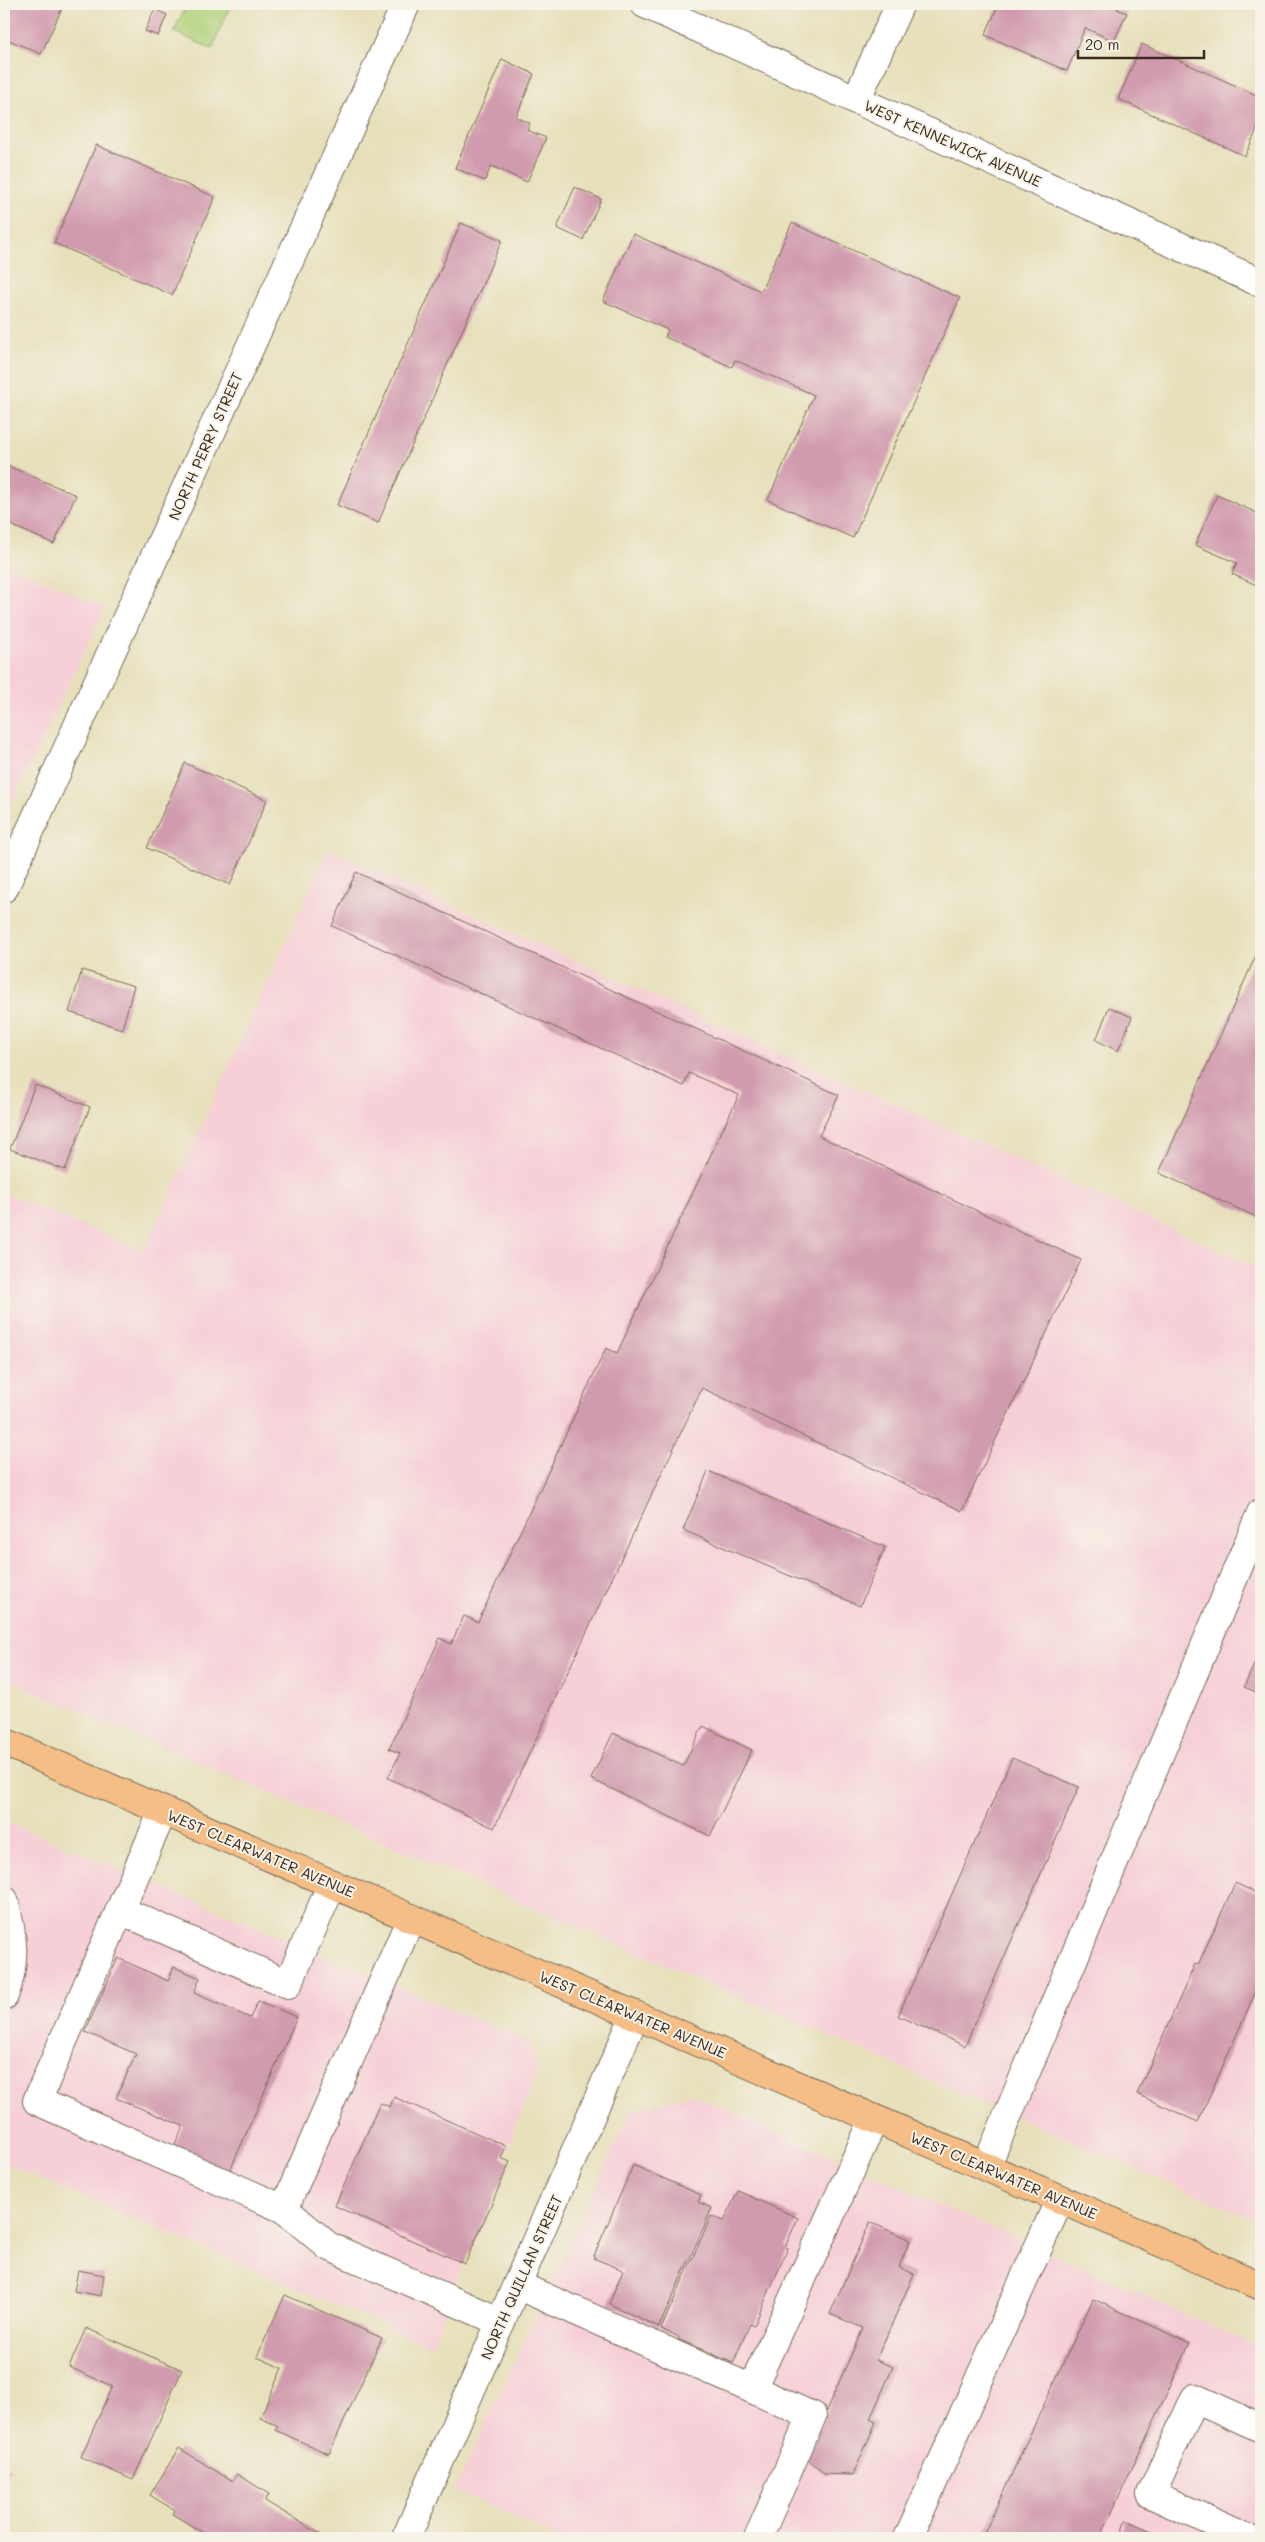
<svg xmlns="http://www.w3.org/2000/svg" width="1265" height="2542" font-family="Mali,sans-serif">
<rect width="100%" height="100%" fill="#f7f3e8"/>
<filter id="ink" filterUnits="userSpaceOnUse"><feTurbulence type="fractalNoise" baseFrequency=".02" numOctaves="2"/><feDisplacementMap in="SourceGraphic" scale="10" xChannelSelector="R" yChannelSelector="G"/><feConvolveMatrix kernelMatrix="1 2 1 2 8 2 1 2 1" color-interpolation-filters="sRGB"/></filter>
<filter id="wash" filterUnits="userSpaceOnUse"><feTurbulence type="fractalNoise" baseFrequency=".0096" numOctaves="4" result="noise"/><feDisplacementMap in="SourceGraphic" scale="20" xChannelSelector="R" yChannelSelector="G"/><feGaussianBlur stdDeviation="1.12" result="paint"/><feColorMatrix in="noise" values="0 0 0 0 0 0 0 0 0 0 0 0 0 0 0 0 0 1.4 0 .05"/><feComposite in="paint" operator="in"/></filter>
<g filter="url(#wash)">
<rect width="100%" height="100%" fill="#e7e0bb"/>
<g fill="#f6cfd7">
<polygon points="4,562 105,608 4,819"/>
<polygon points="328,850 1261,1269 1261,2223 4,1678 4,1193 144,1251"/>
<polygon points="4,1821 532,2043 536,2074 432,2346 4,2163"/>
<polygon points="691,2094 1261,2348 1261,2538 560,2538 455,2490 631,2111"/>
</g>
<polygon fill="#b1d27a" stroke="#767e4c" points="176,4 231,4 212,49 174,32 185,8"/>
<g id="blocks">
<g fill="#d19baf">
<polygon points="4,4 64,4 41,54 4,38"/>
<polygon points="999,4 1120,4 1117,9 1127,13 1114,41 1085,28 1067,71 985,35"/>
<polygon points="155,9 167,15 158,36 145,31"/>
<polygon points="1142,44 1261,97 1261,120 1245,156 1118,99"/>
<polygon points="502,59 534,74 516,117 530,123 527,130 546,138 527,182 491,166 485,181 455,168"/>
<polygon points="96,145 215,197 172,295 54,243"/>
<polygon points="575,187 601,199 583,240 557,228"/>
<polygon points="461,223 502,240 378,523 337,505"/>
<polygon points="792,223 960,298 853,538 768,500 814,395 735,360 732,367 665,337 668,330 603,301 633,234 761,291"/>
<polygon points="6,465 76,495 54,544 4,522 4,469"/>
<polygon points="1217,495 1259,514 1261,509 1261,587 1232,574 1237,563 1195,545"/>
<polygon points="185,763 267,800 230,885 147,848"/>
<polygon points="356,872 839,1095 819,1136 1081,1260 962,1511 702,1388 494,1828 388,1778 400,1753 389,1749 440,1638 451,1644 464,1616 478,1622 606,1348 617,1353 739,1095 689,1073 684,1086 332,926"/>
<polygon points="1261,944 1261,1128 1259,1133 1261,1133 1261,1219 1159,1173"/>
<polygon points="82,970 134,986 122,1029 69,1012"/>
<polygon points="1109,1007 1132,1017 1118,1051 1096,1040"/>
<polygon points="35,1085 90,1107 65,1170 10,1149"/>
<polygon points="708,1471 885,1547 860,1606 683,1530"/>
<polygon points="1261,1649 1261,1694 1244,1687"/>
<polygon points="703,1726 752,1750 710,1836 591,1779 613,1733 683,1766"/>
<polygon points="1012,1758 1079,1787 965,2046 898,2016"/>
<polygon points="1235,1883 1261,1895 1261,1993 1256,1991 1198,2122 1137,2094 1195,1964 1198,1965"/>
<polygon points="118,1958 168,1981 174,1967 200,1978 194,1993 250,2018 258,2001 297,2017 225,2182 169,2159 183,2126 116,2098 136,2054 85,2032"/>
<polygon points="394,2097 506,2146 501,2158 510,2162 465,2264 335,2206 380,2103 390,2107"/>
<polygon points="633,2165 701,2195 698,2202 712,2208 659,2327 609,2304 623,2270 593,2258"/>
<polygon points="738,2191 798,2218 785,2247 788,2248 754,2326 750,2324 733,2363 678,2339 679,2337 661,2329 711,2216 724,2221"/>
<polygon points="870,2222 910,2240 899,2267 914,2274 876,2360 893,2367 870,2419 876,2422 853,2475 824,2474 806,2457 863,2328 830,2314"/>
<polygon points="78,2270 104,2275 101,2296 74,2291"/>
<polygon points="285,2295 382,2338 329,2454 275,2430 278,2426 260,2418 282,2368 257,2357"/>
<polygon points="1093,2299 1190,2343 1100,2538 982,2538"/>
<polygon points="86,2328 182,2370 133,2480 81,2457 112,2386 69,2367"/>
<polygon points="179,2448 232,2481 237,2474 269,2494 265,2501 320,2534 318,2538 212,2538 172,2514 174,2510 150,2495"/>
<polygon points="4,2463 10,2470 4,2476"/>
<polygon points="1126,2520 1168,2538 1119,2538"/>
</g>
</g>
</g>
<g filter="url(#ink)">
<use href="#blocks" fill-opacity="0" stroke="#776a55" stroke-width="1"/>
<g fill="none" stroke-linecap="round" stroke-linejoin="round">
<g stroke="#776a55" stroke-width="30">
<g id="minor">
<polyline points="645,4 1261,283"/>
<polyline points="856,100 900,4"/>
<polyline points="4,888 406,4"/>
<polyline points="163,1811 37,2101 284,2209 411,1918"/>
<path d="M4 1900C13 1935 17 1961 4 1996"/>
<polyline points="120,1910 288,1984 332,1884"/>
<polyline points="986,2167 1261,1513"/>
<polyline points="284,2209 328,2246 501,2322"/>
<polyline points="517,2285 752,2389 874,2119"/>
<polyline points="752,2389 812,2416 758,2538"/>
<polyline points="406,2538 635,2015"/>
<polyline points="908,2538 1060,2199"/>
<polyline points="1247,2538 1151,2494 1195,2398 1261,2428"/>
</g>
</g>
<g stroke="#776a55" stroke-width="30">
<polyline id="major" points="4,1742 1261,2286"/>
</g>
<use href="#minor" stroke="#fff" stroke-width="28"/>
<use href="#major" stroke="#f5be86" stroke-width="28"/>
</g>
</g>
<g text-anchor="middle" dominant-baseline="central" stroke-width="4" stroke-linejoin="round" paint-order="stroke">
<g font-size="15" fill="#3b2a1e" stroke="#f7f3e8">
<text transform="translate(953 143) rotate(24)">WEST KENNEWICK AVENUE</text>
<text transform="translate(205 446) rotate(-66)">NORTH PERRY STREET</text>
<text transform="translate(261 1853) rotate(23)">WEST CLEARWATER AVENUE</text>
<text transform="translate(633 2014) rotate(23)">WEST CLEARWATER AVENUE</text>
<text transform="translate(1004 2175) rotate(23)">WEST CLEARWATER AVENUE</text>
<text transform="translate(521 2277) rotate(-66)">NORTH QUILLAN STREET</text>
</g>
</g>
<rect width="1265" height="2542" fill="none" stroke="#f7f3e8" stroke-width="20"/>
<path d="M1078 50v8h126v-8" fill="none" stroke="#3b2a1e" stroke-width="2.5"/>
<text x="1085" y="50" font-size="15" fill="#3b2a1e" stroke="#f7f3e8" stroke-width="4" paint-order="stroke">20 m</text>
</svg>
